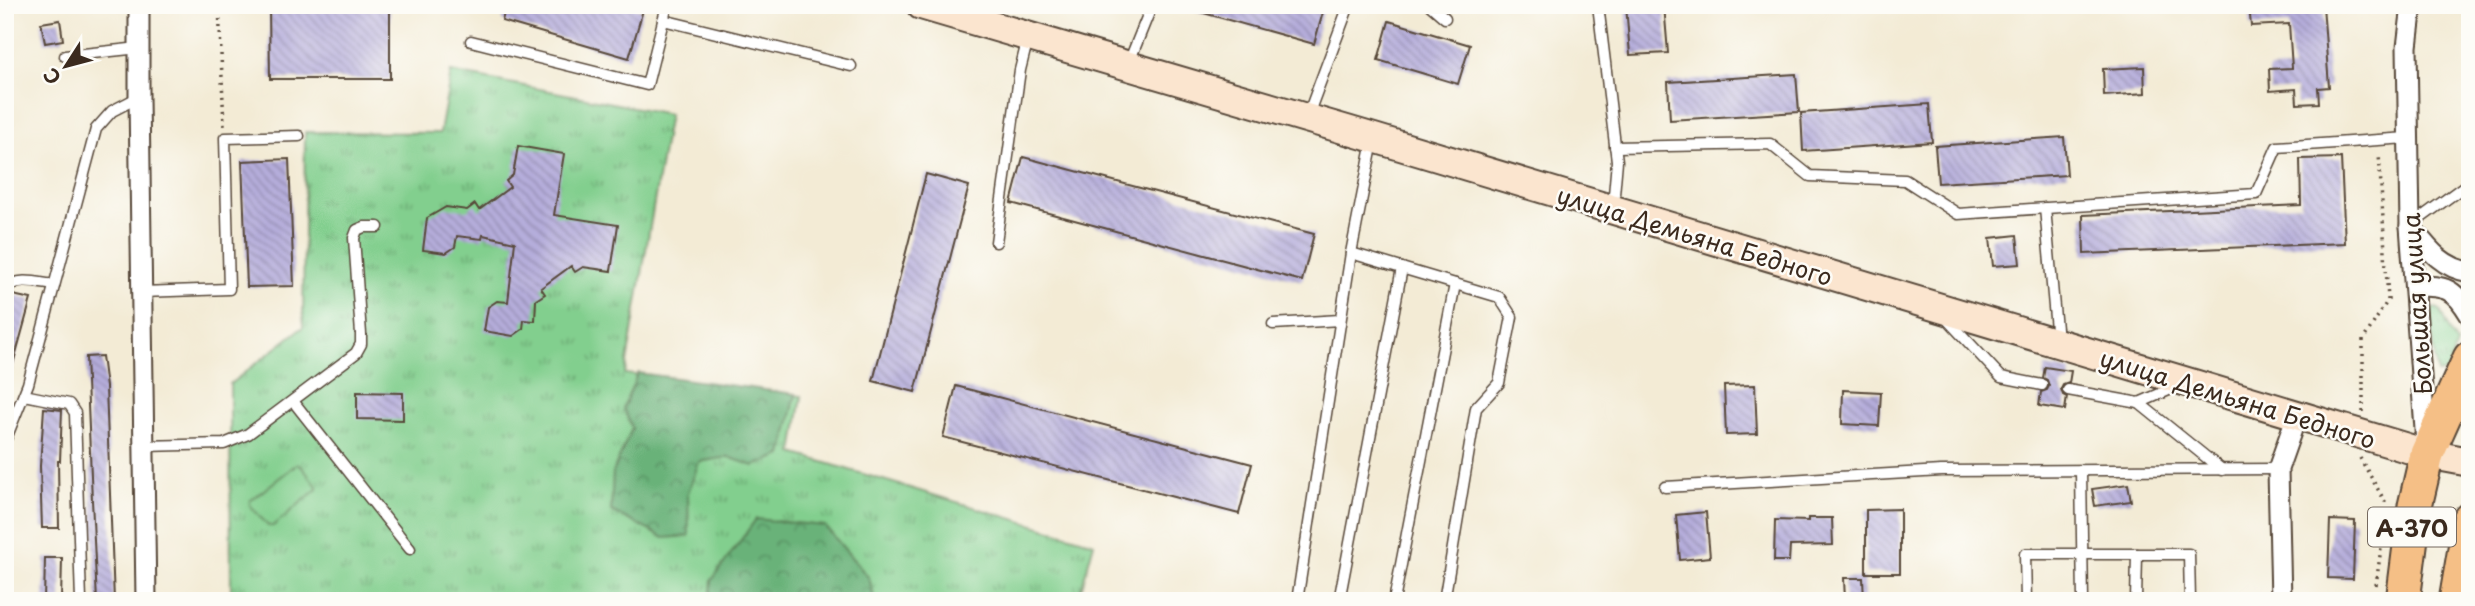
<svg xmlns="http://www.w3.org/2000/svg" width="2475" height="606" font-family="'Playpen Sans',sans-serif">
<defs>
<pattern id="grass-tufts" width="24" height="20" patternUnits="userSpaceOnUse" patternTransform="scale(1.75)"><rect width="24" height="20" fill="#82cf8e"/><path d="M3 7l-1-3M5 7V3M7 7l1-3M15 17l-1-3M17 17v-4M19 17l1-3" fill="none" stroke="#6ca873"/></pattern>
<pattern id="forest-crowns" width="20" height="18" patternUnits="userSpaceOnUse" patternTransform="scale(1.75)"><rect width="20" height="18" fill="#69b279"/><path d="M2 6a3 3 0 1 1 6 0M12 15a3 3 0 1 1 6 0" fill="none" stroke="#589163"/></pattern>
<pattern id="building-back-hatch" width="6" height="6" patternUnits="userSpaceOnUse" patternTransform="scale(1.75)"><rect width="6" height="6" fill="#b5addb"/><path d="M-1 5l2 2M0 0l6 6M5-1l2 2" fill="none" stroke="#948db1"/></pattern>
</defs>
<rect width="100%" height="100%" fill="#fdfcf7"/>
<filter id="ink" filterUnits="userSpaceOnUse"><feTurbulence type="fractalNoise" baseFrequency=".0143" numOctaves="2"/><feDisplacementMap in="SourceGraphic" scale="14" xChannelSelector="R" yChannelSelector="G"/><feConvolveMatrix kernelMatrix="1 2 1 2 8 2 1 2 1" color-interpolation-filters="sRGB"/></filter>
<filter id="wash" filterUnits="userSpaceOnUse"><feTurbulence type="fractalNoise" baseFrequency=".00686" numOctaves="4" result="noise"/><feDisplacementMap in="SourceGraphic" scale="28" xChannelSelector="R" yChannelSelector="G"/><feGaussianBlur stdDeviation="1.57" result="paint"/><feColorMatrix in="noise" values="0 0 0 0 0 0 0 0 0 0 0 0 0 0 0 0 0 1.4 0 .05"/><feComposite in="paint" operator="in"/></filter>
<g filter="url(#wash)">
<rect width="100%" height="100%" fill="#f3ebd5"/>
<g fill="url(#grass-tufts)" stroke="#5e7c56" stroke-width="2">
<polygon points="451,72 669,114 625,374 802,396 793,453 1094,543 1078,601 231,601 230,384 303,327 305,132 440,133"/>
<polygon points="2433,308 2439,309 2457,345 2448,372 2437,374 2430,310"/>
</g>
<g fill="url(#forest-crowns)" stroke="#526e4c" stroke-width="2">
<polygon points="638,373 796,394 782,455 754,466 728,457 699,462 688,493 689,536 664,538 611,511 613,472 632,428 623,408"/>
<polygon points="756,519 825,526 869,578 875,601 710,601 712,580"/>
</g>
<polygon fill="#82cf8e" stroke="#5e7c56" stroke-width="2" points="297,464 301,466 317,486 317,489 273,526 268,526 250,505 250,501"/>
<g id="blocks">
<g fill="url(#building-back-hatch)">
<polygon points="506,5 626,5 643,10 629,58 502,21"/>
<polygon points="1194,5 1325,5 1314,44 1193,10"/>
<polygon points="1626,5 1664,5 1668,53 1630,55"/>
<polygon points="2249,5 2323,5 2329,87 2318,88 2319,103 2297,104 2296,89 2270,91 2269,69 2292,68 2289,24 2251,26"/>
<polygon points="269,6 390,6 390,79 270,79"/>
<polygon points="60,20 63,40 45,43 41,23"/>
<polygon points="1389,21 1470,45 1458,84 1378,60"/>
<polygon points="2144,67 2145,93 2104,96 2103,69"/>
<polygon points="1796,74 1799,112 1670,120 1668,82"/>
<polygon points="1929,104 1932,142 1803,151 1801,113"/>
<polygon points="2064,137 2067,175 1938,183 1935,146"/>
<polygon points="518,146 564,154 554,215 618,225 611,271 583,267 575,272 571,266 541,288 545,294 536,300 535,321 524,320 523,329 513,336 484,331 488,307 497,301 508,302 515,242 483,235 482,239 457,236 455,247 446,253 423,250 427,218 446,207 467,210 475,204 479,210 510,187 506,181 513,175"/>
<polygon points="1023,157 1314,234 1302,281 1011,203"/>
<polygon points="2341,158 2345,243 2084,254 2083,215 2301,205 2300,159"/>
<polygon points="289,159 294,286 247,287 242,161"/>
<polygon points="926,174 969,186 915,392 873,381"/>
<polygon points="2017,235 2020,264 1993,266 1990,238"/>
<polygon points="13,295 31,299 10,375 5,374 5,322"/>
<polygon points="102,356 106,387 114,601 97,601 92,500 86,357"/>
<polygon points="2045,367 2071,371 2069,383 2063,385 2061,389 2063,395 2067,397 2065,410 2039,406 2041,392 2047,390 2049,386 2047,380 2043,378"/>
<polygon points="1755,385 1757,434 1726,435 1724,386"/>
<polygon points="956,386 1252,464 1239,514 943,437"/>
<polygon points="1843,390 1881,392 1879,426 1842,424"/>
<polygon points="357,392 403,393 403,420 357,419"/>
<polygon points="44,408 62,410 60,461 58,461 59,528 42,528 40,466"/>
<polygon points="2128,484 2131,501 2095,506 2092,489"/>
<polygon points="1900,509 1900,573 1866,573 1866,510"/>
<polygon points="1706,512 1710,557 1680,560 1676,515"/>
<polygon points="1808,518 1832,518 1833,545 1790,546 1789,561 1774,561 1775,520 1808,521"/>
<polygon points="2330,520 2355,521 2353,579 2328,578"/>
<polygon points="45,558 62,558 61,601 44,601"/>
<polygon points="1844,578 1863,578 1864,601 1845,601"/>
</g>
</g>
</g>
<g filter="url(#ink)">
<use href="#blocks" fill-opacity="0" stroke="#574739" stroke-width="2"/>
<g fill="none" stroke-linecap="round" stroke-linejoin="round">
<g stroke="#574739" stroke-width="13">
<g id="service">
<polyline points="1430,5 1445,18"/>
<polyline points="1598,5 1617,161 1613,206"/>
<polyline points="663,20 851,66"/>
<polyline points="471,41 647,85 667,5"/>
<polyline points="65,56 139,48"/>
<polyline points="1129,62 1152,5"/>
<polyline points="1308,115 1349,5"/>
<polyline points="1615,147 1770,144 1810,176 1905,180 1958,214 2256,194 2277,147 2407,138"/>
<polyline points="2045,208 2057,340"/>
<polyline points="2411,225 2470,182"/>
<polyline points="996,242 1020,70 1028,38"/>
<polyline points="1351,253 1499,297 1512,317 1499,383 1476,408 1444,601"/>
<path d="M5 288C19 277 38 283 54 285"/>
<polyline points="141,292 229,289 225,138 299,136"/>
<polyline points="1945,317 2001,377 2042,385"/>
<polyline points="1273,324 1340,320"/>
<polyline points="2068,390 2139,403 2178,386"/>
<polyline points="24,395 69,404 75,413 81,601"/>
<polyline points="293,401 410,549"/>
<polyline points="2139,403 2222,470"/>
<polyline points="5,441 28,384 96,129 112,111 139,97"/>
<polyline points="144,446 224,444 248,434 356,353 361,344 361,334 354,238 357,230 364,227 378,227"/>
<polyline points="2081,471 2083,601"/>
<polyline points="1665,487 1941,471 2278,469"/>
<polyline points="1297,601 1351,253 1373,141"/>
<polyline points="1339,601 1402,268"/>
<polyline points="1394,601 1455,284"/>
<polyline points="2026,601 2025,554 2189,554 2190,601"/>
<polyline points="2136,601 2137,554"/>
</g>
</g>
<g stroke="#574739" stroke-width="23">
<g id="minor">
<polyline points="139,5 139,97 146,601"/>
<polyline points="2412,5 2407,47 2410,226 2426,443"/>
<path d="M2410 226C2427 247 2441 268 2470 272"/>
<path d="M2416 286C2446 286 2454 288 2470 315"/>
<polyline points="2281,601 2278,469 2297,415"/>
</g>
</g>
<g stroke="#574739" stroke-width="32">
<polyline id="secondary" points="921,5 1374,138 2427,454 2470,462"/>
</g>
<g stroke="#574739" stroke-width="37">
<g id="trunk">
<polyline points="2403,601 2415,506 2427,454 2470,358"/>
<polyline points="2456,601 2470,519"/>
</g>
</g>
<g stroke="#574739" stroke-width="3.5" stroke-dasharray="2 5" stroke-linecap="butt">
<polyline points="219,5 224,126"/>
<polyline points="2363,412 2363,340 2388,300 2379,154"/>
<polyline points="2360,458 2387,505"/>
<polyline points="2376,585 2383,533"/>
</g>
<use href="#service" stroke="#fff" stroke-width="10"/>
<use href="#minor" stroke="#fff" stroke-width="19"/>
<use href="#secondary" stroke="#fbe5cf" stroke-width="28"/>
<use href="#trunk" stroke="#f5bf86" stroke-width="33"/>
</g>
</g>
<g text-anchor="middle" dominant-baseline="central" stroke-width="5" stroke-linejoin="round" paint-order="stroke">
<rect fill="#fdfcf7" stroke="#75695f" stroke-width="2" x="2368" y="507.5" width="88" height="39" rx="5"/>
<g font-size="23" font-weight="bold" fill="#3b2a1e">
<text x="2412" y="527">А-370</text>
</g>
<g font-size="24" fill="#3b2a1e" stroke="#fdfcf7">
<text transform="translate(1695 235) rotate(17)">улица Демьяна Бедного</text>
<text transform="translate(2416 304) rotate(-94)">Большая улица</text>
<text transform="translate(2238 398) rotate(17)">улица Демьяна Бедного</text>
</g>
</g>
<rect width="2475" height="606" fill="none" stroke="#fdfcf7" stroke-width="28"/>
<g transform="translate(66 66) rotate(234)" stroke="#fdfcf7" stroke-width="5" paint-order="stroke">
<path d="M0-5L12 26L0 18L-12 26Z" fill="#3b2a1e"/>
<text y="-10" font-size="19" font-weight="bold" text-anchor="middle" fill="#3b2a1e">С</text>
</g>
</svg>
